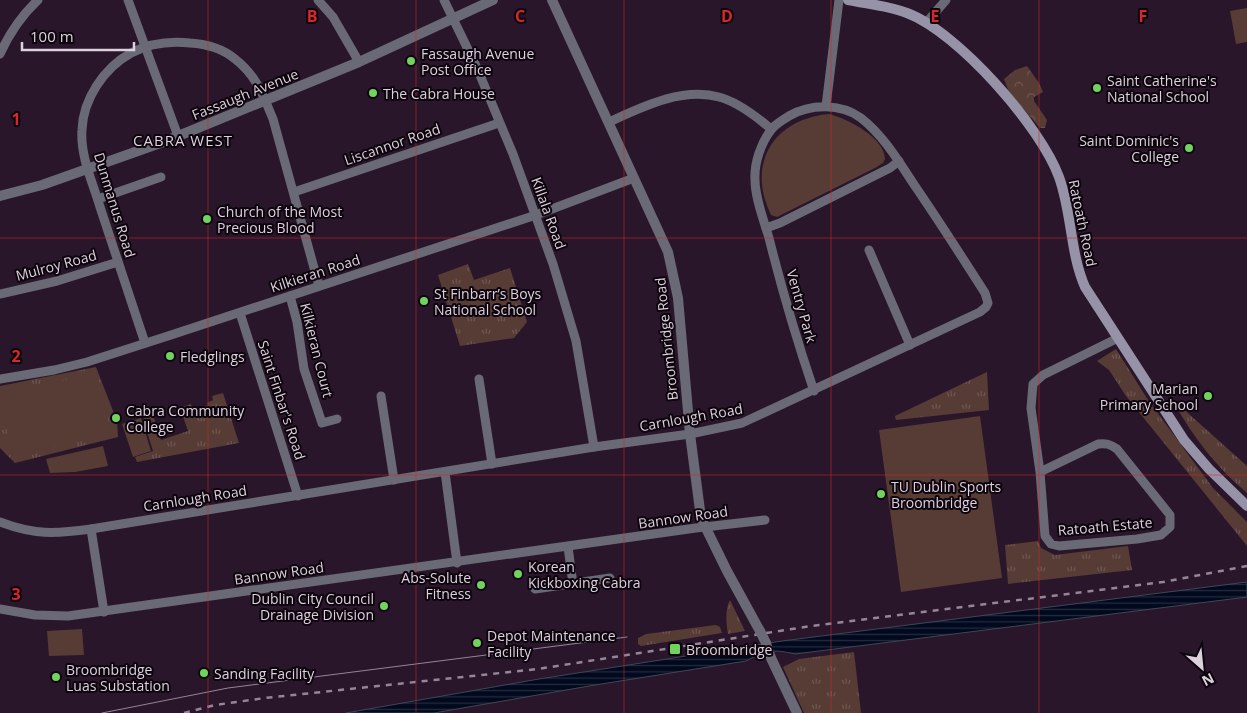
<svg xmlns="http://www.w3.org/2000/svg" width="1247" height="713" font-family="'Open Sans',sans-serif">
<defs>
<pattern id="grass-tufts" width="24" height="20" patternUnits="userSpaceOnUse" patternTransform="scale(1.25)"><rect width="24" height="20" fill="#563c35"/><path d="M3 7l-1-3M5 7V3M7 7l1-3M15 17l-1-3M17 17v-4M19 17l1-3" fill="none" stroke="#6e5752"/></pattern>
<pattern id="forest-crowns" width="20" height="18" patternUnits="userSpaceOnUse" patternTransform="scale(1.25)"><rect width="20" height="18" fill="#563c35"/><path d="M2 6a3 3 0 1 1 6 0M12 15a3 3 0 1 1 6 0" fill="none" stroke="#6e5752"/></pattern>
<pattern id="water-rules" width="6" height="5" patternUnits="userSpaceOnUse" patternTransform="scale(1.25)"><rect width="6" height="5" fill="#00091d"/><path d="M0 2.5h6" fill="none" stroke="#252c3d"/></pattern>
</defs>
<rect width="100%" height="100%" fill="#29162a"/>
<g fill="url(#grass-tufts)">
<polygon points="468,264 474,280 510,268 527,322 514,338 460,346 438,275"/>
<polygon points="1116,349 1148,400 1213,488 1247,522 1247,546 1126,396 1109,370 1097,361"/>
<polygon points="96,367 117,421 118,437 15,463 0,448 0,386"/>
<polygon points="987,372 989,410 896,420 895,416"/>
<polygon points="223,393 239,443 137,462 135,457 153,451 143,419 153,415 161,440 188,431 180,408 191,404 193,411 208,405 207,403 213,400 212,396"/>
<path d="M1174 403 1180 406 1247 466V493C1216 467 1194 438 1174 403Z"/>
<polygon points="1038,541 1041,548 1055,555 1128,546 1132,570 1008,584 1005,545"/>
<path d="M730 600 745 631 728 634C726 623 725 609 730 600Z"/>
<polygon points="716,625 720,627 722,633 641,646 638,644 638,638 646,634"/>
<polygon points="854,652 861,713 804,713 783,667 799,659"/>
</g>
<polygon fill="url(#forest-crowns)" points="1027,66 1039,83 1043,92 1034,97 1034,101 1047,120 1045,128 1040,128 1009,92 1004,79 1015,70"/>
<g fill="#563c35">
<polygon points="1247,8 1247,42 1236,44 1230,11"/>
<path d="M829 114C848 119 884 137 885 159L883 163 875 168 777 217 771 215C746 164 773 119 829 114Z"/>
<polygon points="97,372 111,432 13,456 0,402 0,396"/>
<polygon points="980,416 1002,578 901,592 879,430"/>
<polygon points="141,418 151,451 133,457 122,424"/>
<polygon points="103,446 108,466 75,472 50,473 46,459"/>
<polygon points="82,629 84,655 49,656 47,631"/>
</g>
<path fill="url(#water-rules)" stroke="#434557" d="M1247 582V597L795 654C773 649 766 650 746 661L595 685 434 713H346L539 679 782 641Z"/>
<g fill="none" stroke-linecap="round" stroke-linejoin="round">
<g stroke="#6a6976" stroke-width="9">
<polyline points="128,0 178,136"/>
<polyline points="318,0 333,17 359,62"/>
<polyline points="444,0 477,68 513,154 553,264 576,341 594,447"/>
<polyline points="926,23 946,0"/>
<path d="M0 54C9 34 22 15 38 0"/>
<polyline points="826,106 839,0"/>
<path d="M609 122C642 107 682 87 719 97 738 102 757 117 771 129"/>
<polyline points="294,192 499,123"/>
<polyline points="98,199 161,177"/>
<polyline points="766,228 780,223 890,168 899,161"/>
<polyline points="869,250 910,345"/>
<polyline points="0,294 57,281 118,262"/>
<polyline points="290,296 297,322 304,369 322,423 337,419"/>
<polyline points="240,313 298,496"/>
<path d="M145 343C130 298 115 252 100 207 93 183 80 156 82 130 83 99 104 68 131 53 148 44 170 41 190 43 206 44 222 48 235 59 256 75 263 95 273 119L319 286"/>
<polyline points="0,379 54,370 87,362 171,335 536,215 634,178"/>
<polyline points="479,379 492,464"/>
<polyline points="381,396 394,480"/>
<polyline points="445,472 457,563"/>
<path d="M1040 472 1098 444C1106 443 1110 444 1117 449L1170 515V527L1161 535 1137 539 1059 546 1051 544 1045 536 1040 472 1031 408 1033 384 1043 375 1118 338"/>
<path d="M0 522C34 535 55 534 91 529L594 447 690 434 742 423 980 312 986 307 988 303 985 293C962 257 939 221 915 186 899 162 884 136 861 118 841 103 810 104 789 116 783 120 775 124 771 130 761 143 754 163 755 180 755 198 764 221 769 238 782 290 797 341 814 391"/>
<polyline points="91,529 104,612"/>
<polyline points="568,547 573,584"/>
<polyline points="535,589 610,578"/>
<polyline points="0,609 35,615 68,616 696,528 765,520"/>
</g>
<g stroke="#6a6976" stroke-width="10">
<polyline points="552,0 668,252 678,298 690,434 701,518 727,571 760,631"/>
<polyline points="0,196 42,185 166,141 359,62 493,0"/>
<polyline points="766,643 771,658 797,713"/>
</g>
<path stroke="#9693a9" stroke-width="10" d="M848 0C868 4 889 6 907 13 958 32 1041 127 1059 177 1072 213 1070 253 1085 287L1184 440 1209 469 1247 506"/>
<polyline stroke="#958596" stroke-width="1" points="102,713 228,688 627,637"/>
<polyline stroke="#958596" stroke-width="2.5" stroke-dasharray="6 6" stroke-linecap="butt" points="184,713 215,705 265,698 538,669 811,626 1163,582 1247,566"/>
<polyline stroke="#6a6976" stroke-width="10" points="760,631 766,643"/>
</g>
<path fill="none" stroke="#d62828" stroke-width="1" stroke-opacity="0.55" d="M208 0V713M416 0V713M624 0V713M831 0V713M1039 0V713M0 238H1247M0 475H1247"/>
<g fill="#72d25e" stroke="#0d050d" stroke-width="2">
<circle cx="411" cy="61" r="5"/>
<circle cx="1097" cy="88" r="5"/>
<circle cx="373" cy="93" r="5"/>
<circle cx="1189" cy="148" r="5"/>
<circle cx="207" cy="219" r="5"/>
<circle cx="424" cy="301" r="5"/>
<circle cx="170" cy="356" r="5"/>
<circle cx="1208" cy="396" r="5"/>
<circle cx="116" cy="418" r="5"/>
<circle cx="881" cy="494" r="5"/>
<circle cx="518" cy="574" r="5"/>
<circle cx="481" cy="585" r="5"/>
<circle cx="384" cy="606" r="5"/>
<circle cx="477" cy="643" r="5"/>
<rect x="669" y="643" width="12" height="12" rx="2.5"/>
<circle cx="204" cy="673" r="5"/>
<circle cx="56" cy="677" r="5"/>
</g>
<g text-anchor="middle" dominant-baseline="central" stroke-width="4" stroke-linejoin="round" paint-order="stroke">
<g font-size="14" fill="#ded0de" stroke="#0d050d" text-anchor="start">
<text x="421" y="53">Fassaugh Avenue<tspan x="421" dy="16">Post Office</tspan></text>
<text x="1107" y="80">Saint Catherine's<tspan x="1107" dy="16">National School</tspan></text>
<text x="383" y="93">The Cabra House</text>
<text x="1179" y="140" text-anchor="end">Saint Dominic's<tspan x="1179" dy="16">College</tspan></text>
<text x="217" y="211">Church of the Most<tspan x="217" dy="16">Precious Blood</tspan></text>
<text x="434" y="293">St Finbarr’s Boys<tspan x="434" dy="16">National School</tspan></text>
<text x="180" y="356">Fledglings</text>
<text x="1198" y="388" text-anchor="end">Marian<tspan x="1198" dy="16">Primary School</tspan></text>
<text x="126" y="410">Cabra Community<tspan x="126" dy="16">College</tspan></text>
<text x="891" y="486">TU Dublin Sports<tspan x="891" dy="16">Broombridge</tspan></text>
<text x="528" y="566">Korean<tspan x="528" dy="16">Kickboxing Cabra</tspan></text>
<text x="471" y="577" text-anchor="end">Abs-Solute<tspan x="471" dy="16">Fitness</tspan></text>
<text x="374" y="598" text-anchor="end">Dublin City Council<tspan x="374" dy="16">Drainage Division</tspan></text>
<text x="487" y="635">Depot Maintenance<tspan x="487" dy="16">Facility</tspan></text>
<text x="686" y="649">Broombridge</text>
<text x="66" y="669">Broombridge<tspan x="66" dy="16">Luas Substation</tspan></text>
<text x="214" y="673">Sanding Facility</text>
</g>
<g font-size="14" fill="#ded0de" stroke="#0d050d">
<text transform="translate(245 94) rotate(-22)">Fassaugh Avenue</text>
<text transform="translate(392 144) rotate(-19)">Liscannor Road</text>
<text transform="translate(115 205) rotate(73)">Dunmanus Road</text>
<text transform="translate(549 213) rotate(70)">Killala Road</text>
<text transform="translate(1083 223) rotate(78)">Ratoath Road</text>
<text transform="translate(56 265) rotate(-15)">Mulroy Road</text>
<text transform="translate(315 273) rotate(-18)">Kilkieran Road</text>
<text transform="translate(802 306) rotate(74)">Ventry Park</text>
<text transform="translate(666 339) rotate(-96)">Broombridge Road</text>
<text transform="translate(317 350) rotate(76)">Kilkieran Court</text>
<text transform="translate(282 400) rotate(72)">Saint Finbar's Road</text>
<text transform="translate(691 417) rotate(-10)">Carnlough Road</text>
<text transform="translate(195 498) rotate(-9)">Carnlough Road</text>
<text transform="translate(683 517) rotate(-8)">Bannow Road</text>
<text transform="translate(1105 526) rotate(-5)">Ratoath Estate</text>
<text transform="translate(279 573) rotate(-8)">Bannow Road</text>
</g>
<g font-size="15" letter-spacing="1" fill="#ded0de" stroke="#0d050d">
<text x="183" y="140">CABRA WEST</text>
</g>
</g>
<g font-size="16" text-anchor="middle" font-weight="bold" fill="#d62828" stroke="#0d050d" stroke-width="4" stroke-linejoin="round" paint-order="stroke">
<text x="312" y="22">B</text>
<text x="520" y="22">C</text>
<text x="727" y="22">D</text>
<text x="935" y="22">E</text>
<text x="1143" y="22">F</text>
<text x="16" y="125">1</text>
<text x="16" y="362">2</text>
<text x="16" y="600">3</text>
</g>
<g transform="translate(1202 668) rotate(153)" stroke="#0d050d" stroke-width="4" paint-order="stroke">
<path d="M0-4L9 19L0 12L-9 19Z" fill="#ded0de"/>
<text y="-8" font-size="14" font-weight="bold" text-anchor="middle" fill="#ded0de">N</text>
</g>
<path d="M22 42v8h112v-8" fill="none" stroke="#ded0de" stroke-width="2.5"/>
<text x="30" y="42" font-size="15" fill="#ded0de" stroke="#0d050d" stroke-width="4" paint-order="stroke">100 m</text>
</svg>
